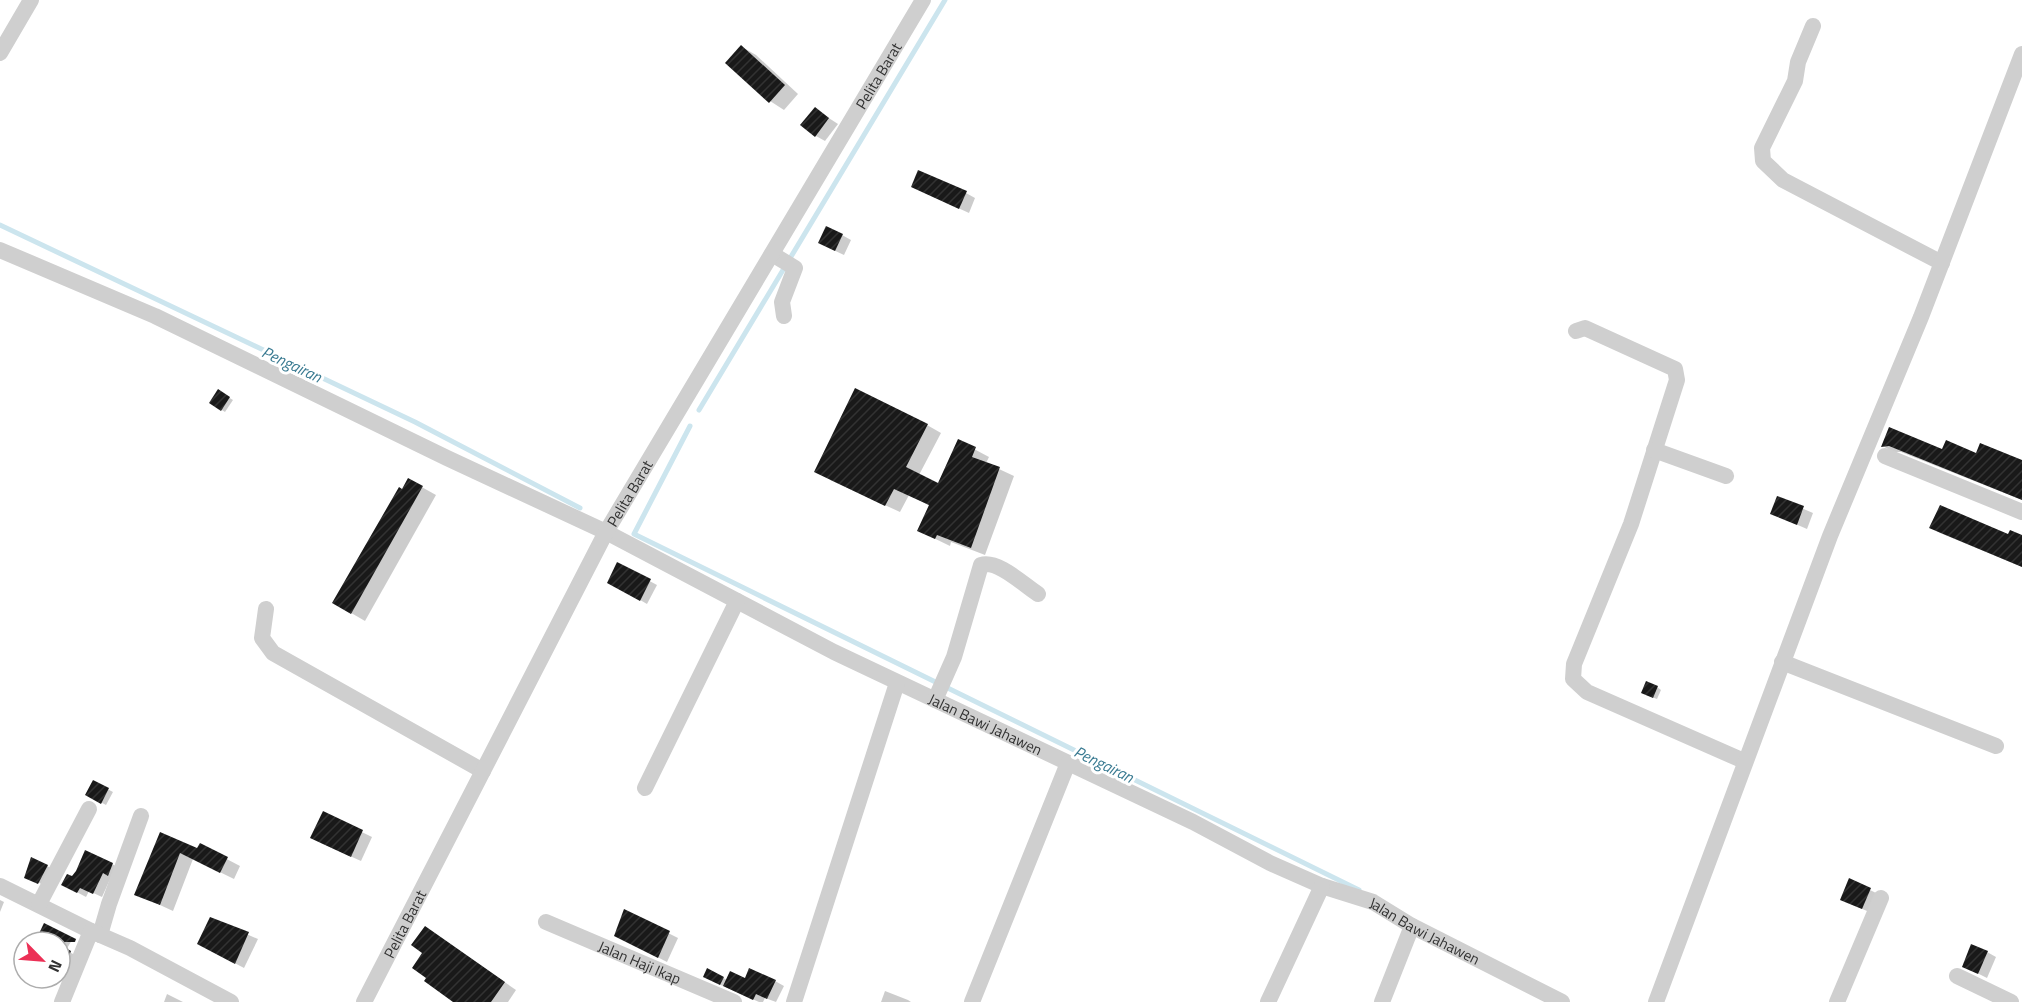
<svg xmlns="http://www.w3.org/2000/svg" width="2022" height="1002" font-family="'Titillium Web',sans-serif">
<defs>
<pattern id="building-hatch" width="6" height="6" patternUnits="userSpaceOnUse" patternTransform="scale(1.5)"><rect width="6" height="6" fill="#191919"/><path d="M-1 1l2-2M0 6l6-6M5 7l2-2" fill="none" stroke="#323232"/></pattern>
</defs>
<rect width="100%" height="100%" fill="#fff"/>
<g fill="#0003">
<polygon points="742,47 756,55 798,94 784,110 770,101"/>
<polygon points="815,109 838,124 825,141 816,136"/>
<polygon points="912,187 966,193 975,198 969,213"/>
<polygon points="842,235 851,240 844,255 829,248"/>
<polygon points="218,391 233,400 225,412 211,403"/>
<polygon points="927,425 941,433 919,475 939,485 959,441 989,457 986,463 1014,476 985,555 951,542 950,546 919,531 930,506 909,495 900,512 830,480"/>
<polygon points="1890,429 1943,451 2022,463 2022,500 1901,452 1893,452 1883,446"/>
<polygon points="409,480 436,495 365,621 334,603"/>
<polygon points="1778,498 1813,513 1807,529 1772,514"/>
<polygon points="1931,528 2022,537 2022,567 1940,533"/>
<polygon points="618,564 657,585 647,604 609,582"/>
<polygon points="1657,687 1661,690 1657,699 1646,695"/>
<polygon points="94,782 113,792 106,805 87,795"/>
<polygon points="323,813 372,837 361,861 321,843"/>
<polygon points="160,834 198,850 200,845 240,866 234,879 193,859 173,911 136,894"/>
<polygon points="112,864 121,869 111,877 102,897 89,891 86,897 71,889 72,878"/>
<polygon points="47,866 56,871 45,886 34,880"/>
<polygon points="1850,880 1880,895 1872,913 1850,904"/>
<polygon points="0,900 4,902 0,912"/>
<polygon points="624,911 678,938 667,962 624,940"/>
<polygon points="210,918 258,939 244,968 208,949"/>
<polygon points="426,928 516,990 508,1002 455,1002 428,978 424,953"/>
<polygon points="72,940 66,950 80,958 71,978 60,973 60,942 37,942"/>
<polygon points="1987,952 1996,957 1987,978 1973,971"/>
<polygon points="708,970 727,980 775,981 784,986 776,1002 765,998 763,1002 759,1002 714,982"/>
<polygon points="885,991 908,1000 911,1002 881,1002"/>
<polygon points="167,994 183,1002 164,1002"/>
</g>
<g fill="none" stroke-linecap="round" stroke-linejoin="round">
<g stroke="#cce5ee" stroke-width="5">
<polyline points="0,225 415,422 580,508"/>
<polyline points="699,410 945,0"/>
<polyline points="690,426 634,534 1359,890"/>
</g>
</g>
<g fill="url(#building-hatch)">
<polygon points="741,45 785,85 769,103 725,63"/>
<polygon points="815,107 829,118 815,137 800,125"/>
<polygon points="918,170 967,191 959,209 911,187"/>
<polygon points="826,226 843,234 835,251 818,243"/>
<polygon points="855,388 928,424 906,467 938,483 958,439 976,447 972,457 1000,467 971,548 937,535 935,539 917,531 929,505 894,489 885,506 814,472"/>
<polygon points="218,389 230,397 221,411 209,403"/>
<polygon points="1889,427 1942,449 1946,440 1976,453 1980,443 2022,460 2022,500 1889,446 1881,447"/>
<polygon points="408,478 423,486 351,614 332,603 399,487 402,489"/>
<polygon points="1777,496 1804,506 1797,525 1770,514"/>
<polygon points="1940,505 2008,534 2010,530 2022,535 2022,567 1929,528"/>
<polygon points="617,562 651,579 640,601 607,583"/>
<polygon points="1646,681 1658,686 1653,698 1641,693"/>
<polygon points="93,780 109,788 101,804 85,795"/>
<polygon points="323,811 363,830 351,857 310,838"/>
<polygon points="160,832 197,848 200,843 228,857 220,873 180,853 160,905 134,895"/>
<polygon points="85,850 113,863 108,876 103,873 93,894 80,888 77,893 61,885 67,874 72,876 76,871"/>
<polygon points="31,857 48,865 38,884 24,878"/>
<polygon points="1849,878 1871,888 1862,909 1840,900"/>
<polygon points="624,909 670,931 658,958 614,936"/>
<polygon points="210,917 249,932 235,964 197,944"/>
<polygon points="44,923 76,939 75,942 35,942"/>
<polygon points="425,926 505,982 491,1002 453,1002 424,981 426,978 412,968 422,953 411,945"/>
<polygon points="1971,944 1988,951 1978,974 1962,967"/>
<polygon points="60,945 71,951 60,979"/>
<polygon points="707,968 724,977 720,985 703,977"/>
<polygon points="749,968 776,980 767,999 756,994 753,1000 723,986 730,971 745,978"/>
</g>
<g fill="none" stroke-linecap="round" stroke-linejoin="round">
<g stroke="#cfcfcf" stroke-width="16">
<polyline points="1813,26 1798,62 1795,81 1762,148 1763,161 1783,180 1942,263"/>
<polyline points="0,53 31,0"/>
<path id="s1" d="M0 250 155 316 447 458 606 532 834 652 1193 822 1270 863 1322 886 1373 902 1412 926 1562 1002"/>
<polyline points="772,254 795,268 782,302 784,316"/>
<polyline points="1576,331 1585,328 1675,369 1677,380 1631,524 1574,664 1573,679 1587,692 1744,761"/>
<polyline points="1654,450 1726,476"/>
<polyline points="1885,456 2022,512"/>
<polyline points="266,609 262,638 273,653 483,771"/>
<polyline points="1782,662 1996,746"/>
<path d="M935 700 954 657 981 565C997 559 1024 585 1038 594"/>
<polyline points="645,788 737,601"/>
<polyline points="0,886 91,931"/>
<polyline points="39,904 89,809"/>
<path id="s2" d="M546 922 734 1002"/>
<polyline points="100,935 109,904 141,816"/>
<polyline points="1957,976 2011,1002"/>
<polyline points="62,1002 91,931 130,948 231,1002"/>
<path id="s3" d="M364 1002 606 532 923 0"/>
<polyline points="794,1002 897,683"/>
<polyline points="972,1002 1068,763"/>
<polyline points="1268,1002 1322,886"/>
<polyline points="1382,1002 1412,926"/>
<polyline points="1656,1002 1830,536 1921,317 2022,54"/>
<polyline points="1837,1002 1881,898"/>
</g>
</g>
<g text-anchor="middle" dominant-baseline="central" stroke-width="6" stroke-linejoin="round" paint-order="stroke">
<g font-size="15" fill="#323232" stroke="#fff">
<text stroke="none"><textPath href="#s3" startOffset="1060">Pelita Barat</textPath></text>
<text stroke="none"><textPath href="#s3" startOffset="574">Pelita Barat</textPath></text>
<text stroke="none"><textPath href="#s1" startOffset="1094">Jalan Bawi Jahawen</textPath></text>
<text stroke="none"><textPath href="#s3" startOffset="88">Pelita Barat</textPath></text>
<text stroke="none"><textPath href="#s1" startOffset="1580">Jalan Bawi Jahawen</textPath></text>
<text stroke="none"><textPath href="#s2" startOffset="102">Jalan Haji Ikap</textPath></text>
</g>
<g font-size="16" font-style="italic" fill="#397a91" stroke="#fff">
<text transform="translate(292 364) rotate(25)">Pengairan</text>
<text transform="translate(1104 764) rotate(26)">Pengairan</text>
</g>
</g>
<g transform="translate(42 960) rotate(115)"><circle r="28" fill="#ffffff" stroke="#adadad" stroke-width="1.5"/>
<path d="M0-4.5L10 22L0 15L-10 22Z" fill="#ec3056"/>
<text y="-9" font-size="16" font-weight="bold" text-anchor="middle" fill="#323232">N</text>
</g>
</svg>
